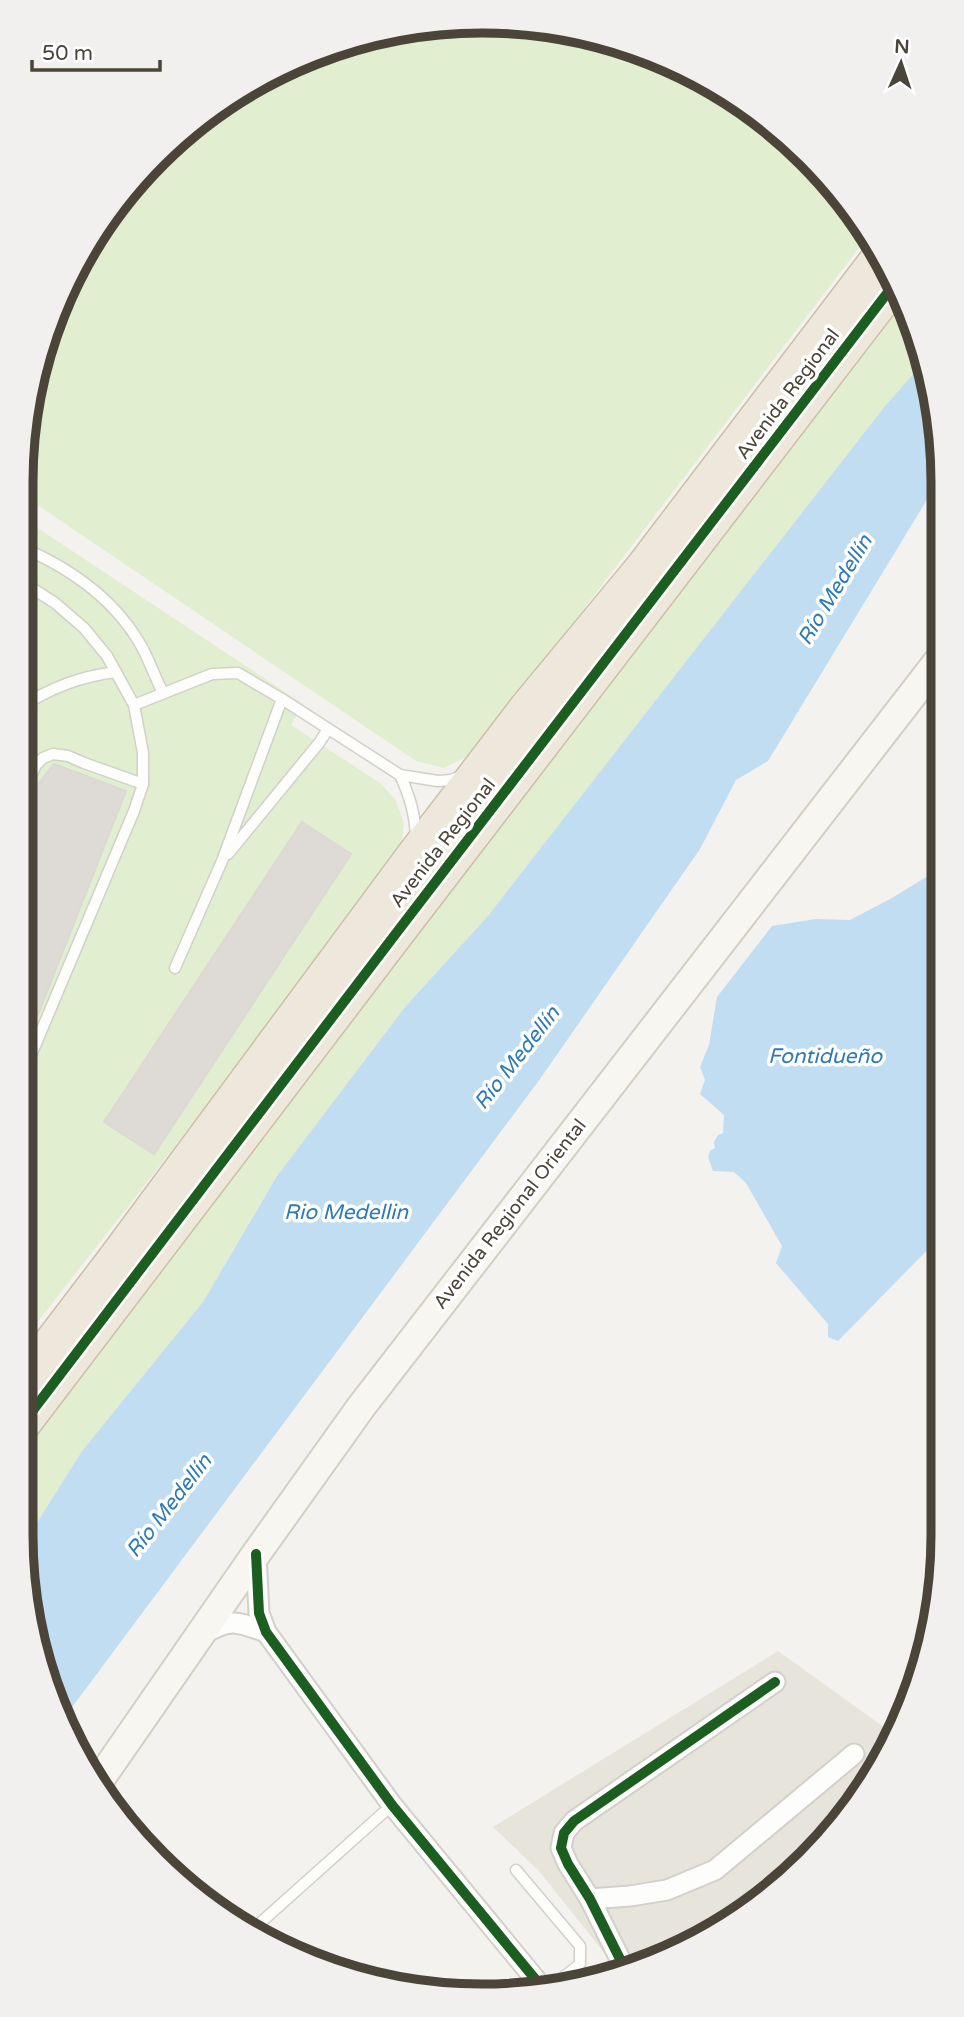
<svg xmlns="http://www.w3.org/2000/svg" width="964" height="2017" font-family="'Varela Round',sans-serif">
<rect width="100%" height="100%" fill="#f4f2ee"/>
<polygon fill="#e7e4dc" points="778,1651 895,1735 865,1791 808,1861 686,1948 617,1969 539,1871 493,1827"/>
<g fill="#e1eecf">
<polygon points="482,21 572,30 659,56 762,116 847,201 868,236 474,753 444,768 416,761 21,494 21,482 30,392 56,305 99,226 156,156 226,98 306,56 392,30"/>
<polygon points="902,295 908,305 923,363 885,406 487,917 405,1007 277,1176 203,1302 82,1451 23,1545 21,1535 21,1444 34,1425"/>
<polygon points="21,517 303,704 291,725 380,783 395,799 404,823 401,849 148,1181 21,1343"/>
</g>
<g fill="#c0ddf1">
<polygon points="923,363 939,421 939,480 768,761 736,780 700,849 540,1079 64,1718 46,1684 23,1545 82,1451 203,1302 277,1176 405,1007 487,917 885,406"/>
<polygon points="941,868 942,1235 838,1341 828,1337 828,1324 776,1263 782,1246 746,1183 734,1172 713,1171 708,1157 710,1151 715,1148 714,1142 718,1135 723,1133 724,1115 700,1094 705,1080 700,1067 709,1045 717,997 772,926 816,919 850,920 892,898"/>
</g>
<g fill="#dedbd6" stroke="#dcd9d4" stroke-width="2">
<polygon points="54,764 126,791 22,1055 21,812 32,792"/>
<polygon points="302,822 351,854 154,1154 104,1122"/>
</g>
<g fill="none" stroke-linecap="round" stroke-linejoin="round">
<g stroke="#d2d0cb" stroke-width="13">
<g id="lane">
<path d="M21 547C70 568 117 601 143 649 150 663 156 679 163 693"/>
<polyline points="134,705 212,674 238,673 282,699 400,775 438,781 451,780 461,776"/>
<path d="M21 707C50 688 82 676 116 672"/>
<path d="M400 775C410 797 415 814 416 838"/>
<polyline points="21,799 36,765 43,758 53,754 68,756 84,763 143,784"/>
<polyline points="228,854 319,743 328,729"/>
<polyline points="175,968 222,861 282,699"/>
<polyline points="21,1079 134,811 143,784 143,753 134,705 107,656 84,628 55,603 21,581"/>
<polyline points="516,1870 580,1946 580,1964 546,1991"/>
<polyline points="249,1933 392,1805"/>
</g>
</g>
<g stroke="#d2d0cb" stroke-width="23">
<g id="street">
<polyline points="256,1554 259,1613 266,1632 392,1805 545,1991"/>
<path d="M201 1635C231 1618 235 1621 266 1632"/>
<polyline points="590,1899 630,1896 667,1890 715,1870 854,1754"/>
<polyline points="624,1967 590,1899 568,1864 561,1848 564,1833 574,1821 775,1682"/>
</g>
</g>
<g stroke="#d3cfc5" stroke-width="32">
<polyline id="secondary" points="98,1782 256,1554 361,1407 940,659"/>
</g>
<g stroke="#ccbfa9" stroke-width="38">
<g id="highway">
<polyline points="21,1383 114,1261 414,856 528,707 643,568 880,257"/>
<polyline points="21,1426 394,936 895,283"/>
</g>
</g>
<use href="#lane" stroke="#fdfdfc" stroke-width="10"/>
<use href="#street" stroke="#fdfdfc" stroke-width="19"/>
<use href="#secondary" stroke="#f7f6f1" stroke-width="28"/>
<use href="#highway" stroke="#ede8db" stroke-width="35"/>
<g stroke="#fff" stroke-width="15">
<g id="cycleway">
<polyline points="21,1426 394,936 895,283"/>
<polyline points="256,1554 259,1613 266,1632 392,1805 545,1991"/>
<polyline points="624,1967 590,1899 568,1864 561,1848 564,1833 574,1821 775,1682"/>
</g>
</g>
<use href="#cycleway" stroke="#1b5e20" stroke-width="10"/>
</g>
<g text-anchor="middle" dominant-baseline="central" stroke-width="7" stroke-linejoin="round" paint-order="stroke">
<g font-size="19" fill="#4b4439" stroke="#fff">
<text transform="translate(788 394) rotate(-53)">Avenida Regional</text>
<text transform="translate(443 843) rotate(-52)">Avenida Regional</text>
<text transform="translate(510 1214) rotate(-52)">Avenida Regional Oriental</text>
</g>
<g font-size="21" font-style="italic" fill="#2e7ab2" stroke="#fff">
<text transform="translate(835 590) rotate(-59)">Río Medellín</text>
<text x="825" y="1056">Fontidueño</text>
<text transform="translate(517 1058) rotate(-52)">Río Medellín</text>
<text x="346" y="1212">Rio Medellin</text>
<text transform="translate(169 1506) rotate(-52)">Río Medellín</text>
</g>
</g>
<path d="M0 0H964V2017H0ZM482 33H482A449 449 0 0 1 931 482V1535A449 449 0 0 1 482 1984H482A449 449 0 0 1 33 1535V482A449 449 0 0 1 482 33Z" fill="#f1f0ef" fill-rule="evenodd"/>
<path fill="none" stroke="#4b4439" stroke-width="9" d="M482 33H482A449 449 0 0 1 931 482V1535A449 449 0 0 1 482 1984H482A449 449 0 0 1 33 1535V482A449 449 0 0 1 482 33Z"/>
<g transform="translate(901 63) rotate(3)" stroke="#ffffff" stroke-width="5" paint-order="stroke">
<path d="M0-5L12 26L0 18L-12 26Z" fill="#4b4439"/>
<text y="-10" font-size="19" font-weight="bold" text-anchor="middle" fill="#4b4439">N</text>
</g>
<path d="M32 60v10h128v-10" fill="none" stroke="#4b4439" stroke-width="3.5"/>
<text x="42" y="60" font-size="21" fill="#4b4439" stroke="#ffffff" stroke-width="5" paint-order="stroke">50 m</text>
</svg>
